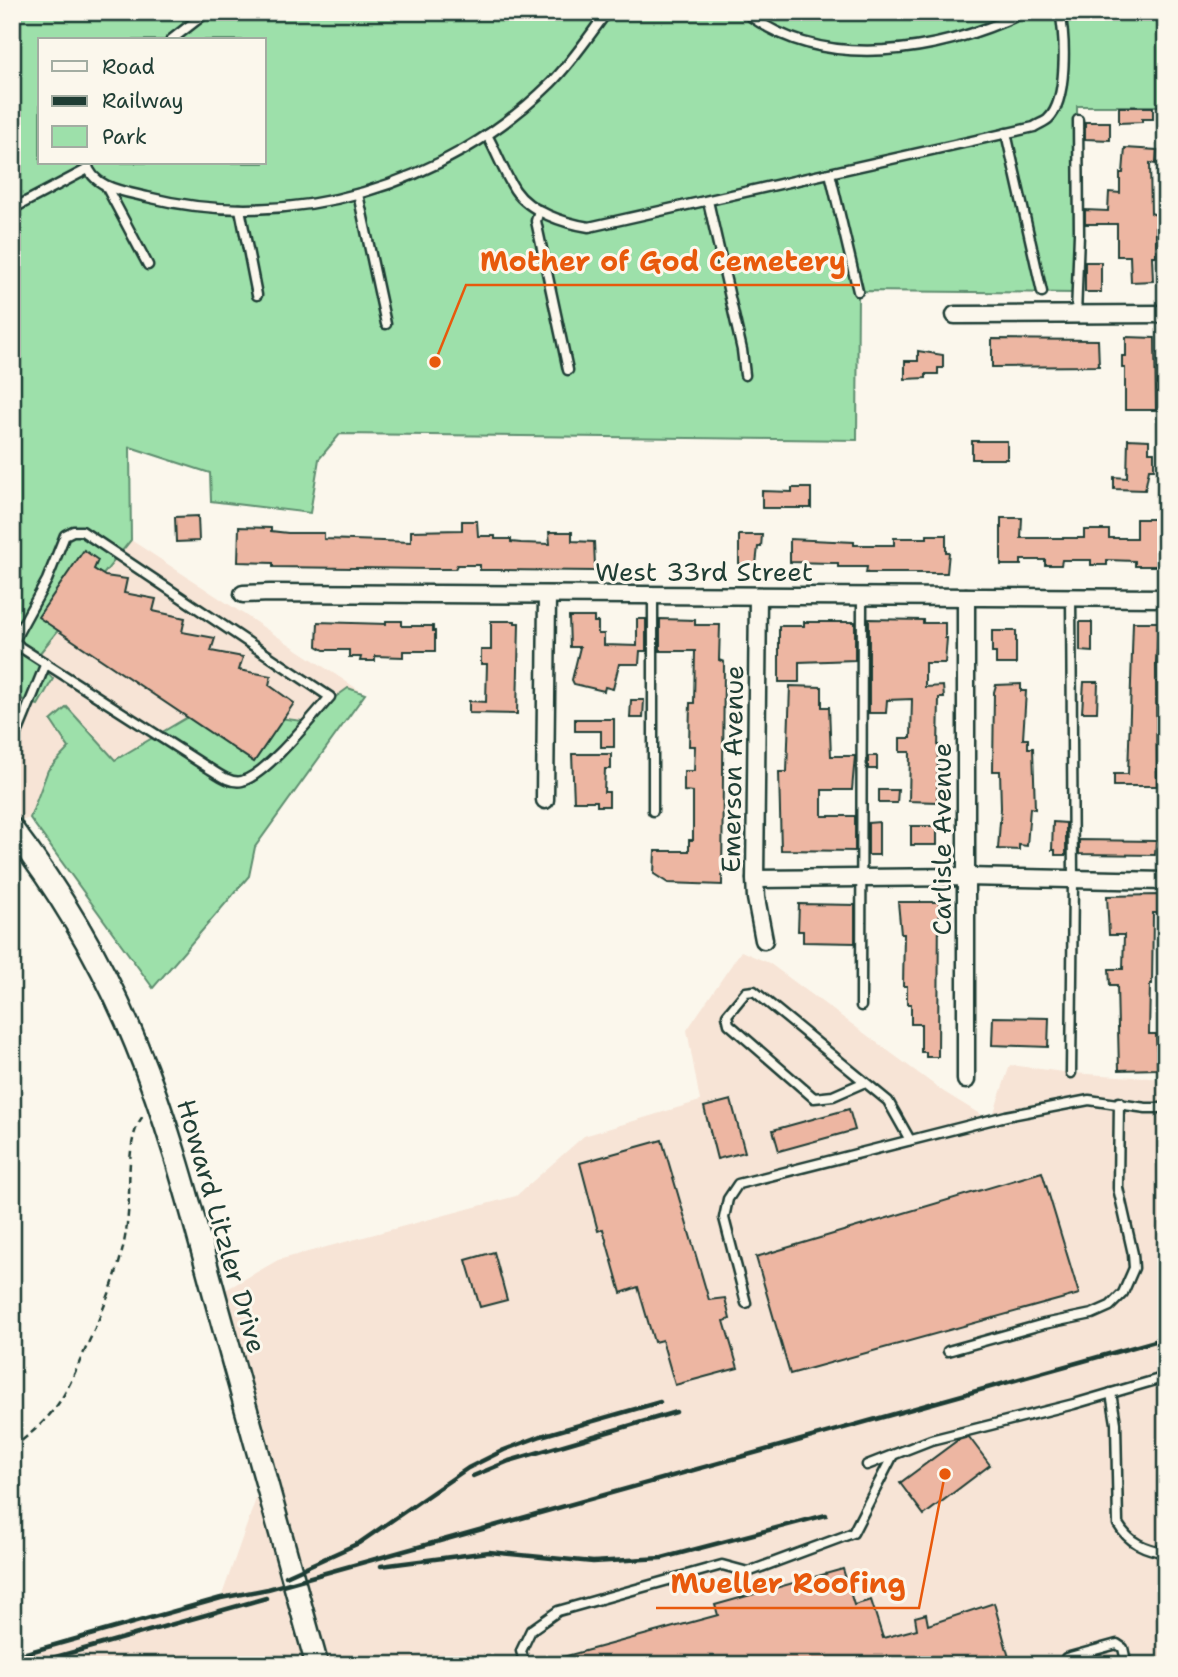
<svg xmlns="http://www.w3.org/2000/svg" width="1178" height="1677" font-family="'Shantell Sans',sans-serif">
<rect width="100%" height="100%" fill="#fbf7ec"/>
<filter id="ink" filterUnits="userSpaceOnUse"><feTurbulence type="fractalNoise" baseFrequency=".0143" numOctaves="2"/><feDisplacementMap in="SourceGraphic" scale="14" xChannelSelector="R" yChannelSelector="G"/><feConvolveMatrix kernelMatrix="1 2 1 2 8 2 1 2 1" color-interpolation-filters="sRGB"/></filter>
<g filter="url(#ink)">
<g fill="#f7e4d6">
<polygon points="131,540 365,694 348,688 302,721 202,708 115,761 69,748 48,770 30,818 12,824 12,687"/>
<polygon points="741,951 769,963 944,1092 991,1121 1010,1065 1071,1073 1166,1079 1166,1665 12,1665 12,1657 221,1598 264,1476 215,1296 278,1260 516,1196 584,1136 700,1101 687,1030"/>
</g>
<g fill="#9de0aa" stroke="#5e8e6f" stroke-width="2" fill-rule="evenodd">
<path d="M12 12H1166V106H1077V293L858 291 857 440 340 434 319 459 310 513 211 501 210 473 130 447 131 540 35 659 53 679 38 705 12 696ZM40 40H264V163H40Z"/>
<polygon points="348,688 365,694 255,847 249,876 153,988 30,818 48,770 69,748 51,721 67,707 115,760 203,708 302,721"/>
</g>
<g fill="#edb6a2" stroke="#1f3d34" stroke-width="2">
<polygon points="1119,107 1153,107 1153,119 1142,119 1142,122 1119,123"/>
<polygon points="1085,122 1110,122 1110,140 1085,139"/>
<polygon points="1125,148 1157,150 1156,164 1150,163 1151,213 1156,215 1156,256 1152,256 1153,281 1131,282 1130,256 1117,256 1117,224 1085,224 1085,210 1108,211 1109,192 1120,193 1120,173 1123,173"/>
<rect x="1085" y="262" width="16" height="30"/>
<polygon points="1126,337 1155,338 1156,410 1125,410 1125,368 1122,368 1122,356 1126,356"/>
<polygon points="992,339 1098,340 1099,366 992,367"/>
<polygon points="918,351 943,355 943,368 938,368 938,374 926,374 926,378 905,379 905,361 918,361"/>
<polygon points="1128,439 1149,440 1149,452 1154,452 1154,469 1149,469 1145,490 1114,489 1114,477 1127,478"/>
<rect x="972" y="441" width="35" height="18"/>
<polygon points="792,488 811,488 811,508 762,508 762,491 792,492"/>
<polygon points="198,516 199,541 176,542 175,517"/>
<polygon points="1001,518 1022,518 1021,538 1084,538 1084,530 1109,530 1109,538 1136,538 1136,519 1158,519 1157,566 1135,566 1135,561 1107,560 1107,565 1091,565 1091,560 1062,560 1061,565 1045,565 1045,560 1021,560 1021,565 1001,565"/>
<polygon points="462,521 477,521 478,536 495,536 495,539 511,539 511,542 521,543 550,544 549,532 572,532 572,541 594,542 595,566 594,571 496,570 480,570 480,565 457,565 455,569 433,569 273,567 273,563 238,562 239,527 271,528 271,531 288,533 324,533 324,539 411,542 411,531 462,530"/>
<polygon points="739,535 762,535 761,547 758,547 756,564 739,564"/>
<polygon points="927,535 946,535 946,552 949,552 947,573 866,573 867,567 838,567 838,563 832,563 790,562 790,539 854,542 854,545 894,545 894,538 927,538"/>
<polygon points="84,550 98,560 94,569 105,576 127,579 124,593 156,599 153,611 185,618 182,632 215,638 211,651 243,657 239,670 271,676 269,685 294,703 254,762 38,617"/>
<polygon points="569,617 594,617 594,622 598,622 598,634 604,634 604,645 637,646 637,619 646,619 646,651 640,651 639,664 619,664 613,689 605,687 604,691 574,684 572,680 580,647 570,647"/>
<polygon points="660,619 695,620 695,625 720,625 719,660 724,662 722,885 668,883 654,874 655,851 689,851 689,840 693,840 693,792 684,791 684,771 694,771 695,746 689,746 690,703 694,703 695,651 660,651"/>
<polygon points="869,619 923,620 923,623 945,623 945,638 947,638 945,663 925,663 925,687 943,686 944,698 939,698 937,802 909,801 910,752 900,752 900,738 911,738 912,699 887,700 886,713 869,713"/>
<polygon points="386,621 402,621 402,626 433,626 433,631 435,631 435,651 403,651 403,657 375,656 375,661 360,661 361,657 349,657 349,650 324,650 317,646 318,622 386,624"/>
<polygon points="491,621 515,621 515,623 519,623 517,714 469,713 469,701 486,702 487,664 481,664 481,650 491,650"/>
<polygon points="804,622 855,622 855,660 799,662 799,682 779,682 779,626 804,626"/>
<polygon points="1080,622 1092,622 1092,652 1080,651"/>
<polygon points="1133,622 1159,622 1156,662 1157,786 1114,786 1114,774 1128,774"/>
<polygon points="992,631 1016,631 1016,664 996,664 996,653 992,653"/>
<polygon points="1084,682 1098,682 1097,712 1082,712"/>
<polygon points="1021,684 1021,691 1026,691 1023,739 1028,739 1028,748 1033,748 1035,809 1030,808 1027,846 1019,845 1019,850 998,849 1001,808 1000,771 993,771 994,692 996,685"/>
<polygon points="790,686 822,687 822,707 829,707 831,756 855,756 852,790 822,790 822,816 855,816 855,851 781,850 779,772 787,772"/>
<polygon points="631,700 644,700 643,718 630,718"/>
<polygon points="575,719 614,719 614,747 601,747 601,731 575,731"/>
<polygon points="572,754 611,754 611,769 605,769 604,792 609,792 609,806 597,806 597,801 574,801"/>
<rect x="868" y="756" width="9" height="13"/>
<polygon points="879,790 898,790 897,803 879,803"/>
<polygon points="879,822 879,855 868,855 868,823"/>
<polygon points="1053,822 1066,823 1066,855 1055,855 1055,850 1052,850"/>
<rect x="911" y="826" width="26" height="19"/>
<polygon points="1079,840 1156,841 1155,855 1079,854"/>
<polygon points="1158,895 1158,913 1153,913 1152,984 1150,984 1149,1034 1156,1034 1158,1069 1119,1070 1117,985 1110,985 1109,969 1123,969 1124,935 1109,935 1107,896"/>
<polygon points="898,902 939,902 938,1057 926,1057 926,1052 921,1052 921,1024 911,1024 911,1004 907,1004 907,986 903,986 904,934 901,934"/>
<polygon points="799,904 855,905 855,943 803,942 803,931 798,931"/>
<polygon points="993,1017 1049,1018 1048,1047 992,1045"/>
<polygon points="731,1100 745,1152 717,1159 704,1107"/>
<polygon points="849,1109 855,1130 779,1151 773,1130"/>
<polygon points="662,1140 709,1300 725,1298 730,1319 724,1321 738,1368 675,1385 662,1340 654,1342 638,1287 621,1293 603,1229 598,1231 580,1163"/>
<polygon points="1042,1172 1079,1294 790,1374 756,1257"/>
<polygon points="494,1252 507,1300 480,1307 466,1260"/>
<polygon points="969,1437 990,1465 924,1515 900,1483 958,1440"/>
<polygon points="843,1569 854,1605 871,1600 883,1638 917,1629 915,1617 926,1614 928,1625 994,1603 1011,1665 549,1665 548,1661 718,1615 715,1605"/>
</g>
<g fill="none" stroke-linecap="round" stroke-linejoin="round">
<g stroke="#1f3d34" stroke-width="13">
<g id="lane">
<path d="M745 12C824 74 941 52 1025 12"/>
<polyline points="1158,12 1160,14"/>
<polyline points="171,40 207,12"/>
<polyline points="1006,133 1042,292"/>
<path d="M487 135C497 153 504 173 515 190 530 212 564 223 589 227L1034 127C1038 124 1045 122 1048 119 1068 101 1065 37 1060 12"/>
<path d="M87 163C91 188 127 192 147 197 290 233 447 186 551 83 572 62 589 36 607 12"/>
<polyline points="830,173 858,291"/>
<polyline points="106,186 148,265"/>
<polyline points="358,194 386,324"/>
<polyline points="708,201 742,350 745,375"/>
<polyline points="12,209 88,169"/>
<polyline points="240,209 257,295"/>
<polyline points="539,210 536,221 568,370"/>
<polyline points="1076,316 1079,234 1078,120"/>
<path d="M73 531H82L330 697C312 717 266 775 242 781 230 784 217 773 207 767L20 647 15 641 18 633 47 580 65 535Z"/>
<polyline points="12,737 19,729 46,663"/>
<polyline points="653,811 653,596"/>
<polyline points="861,1006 862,596"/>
<polyline points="1071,1073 1073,880 1071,597"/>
<polyline points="865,1082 833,1096 814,1098 729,1024 727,1015 746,992 754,991 888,1101 910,1140"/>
<polyline points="746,1303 724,1218 728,1199 738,1184 1006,1116 1089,1100 1146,1108 1166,1108"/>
<polyline points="948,1351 1044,1324 1092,1314 1110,1306 1123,1293 1134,1268 1133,1254 1118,1188 1119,1102"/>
<path d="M1111 1393 1116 1423 1118 1524C1129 1543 1145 1549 1166 1553"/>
<polyline points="867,1465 931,1440 1074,1404 1166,1377"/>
<polyline points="525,1665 521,1651 531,1630 558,1611 722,1565 748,1572 853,1533 893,1455"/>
<polyline points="1065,1665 1066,1658 1117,1644 1123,1648 1127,1665"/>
</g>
</g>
<g stroke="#1f3d34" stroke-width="21">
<g id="street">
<polyline points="955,315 1166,314"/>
<polyline points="243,594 270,593 1166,598"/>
<polyline points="758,596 755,879 756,898 764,940"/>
<polyline points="545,800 547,595"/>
<polyline points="755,879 965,877 1166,881"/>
<polyline points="966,1080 966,597"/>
</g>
</g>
<g stroke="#1f3d34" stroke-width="26">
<path id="secondary" d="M12 829C62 894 105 968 136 1044 173 1134 196 1229 222 1322 253 1437 285 1551 317 1665"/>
</g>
<path stroke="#1f3d34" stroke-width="2.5" stroke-dasharray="7 5" stroke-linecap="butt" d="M12 1448C28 1436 43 1424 55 1408 66 1394 73 1377 80 1361 102 1313 124 1266 128 1214 131 1186 125 1136 144 1115"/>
<use href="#lane" stroke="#fbf7ec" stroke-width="8"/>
<use href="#street" stroke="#fbf7ec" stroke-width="16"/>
<use href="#secondary" stroke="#fbf7ec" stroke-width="21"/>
<g stroke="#1f3d34" stroke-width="4.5">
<polyline points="473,1476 509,1461 676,1412"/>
<polyline points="381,1566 489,1552 593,1562 662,1558 826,1515"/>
<polyline points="286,1576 359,1543 468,1468 504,1450 541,1436 660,1402"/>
<polyline points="12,1657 221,1598 268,1589 318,1575 1166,1338"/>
<polyline points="27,1665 266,1598"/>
</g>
</g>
</g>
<g text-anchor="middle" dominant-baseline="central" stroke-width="6" stroke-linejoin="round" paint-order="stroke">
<g font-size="26" fill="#1f3d34" stroke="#fbf7ec">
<text x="704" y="571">West 33rd Street</text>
<text transform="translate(732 769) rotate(-89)">Emerson Avenue</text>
<text transform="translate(941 839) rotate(-90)">Carlisle Avenue</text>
<text transform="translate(222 1226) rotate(74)">Howard Litzler Drive</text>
</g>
</g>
<path fill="none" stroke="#e8590c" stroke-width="2.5" d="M435 362L466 285H860M945 1474L919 1608H656"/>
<g fill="#e8590c" stroke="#fbf7ec" stroke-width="2.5">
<circle cx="435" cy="362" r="7"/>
<circle cx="945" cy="1474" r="7"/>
</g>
<g font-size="28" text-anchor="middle" font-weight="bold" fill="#e8590c" stroke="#fbf7ec" stroke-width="6" stroke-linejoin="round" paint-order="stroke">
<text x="663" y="271">Mother of God Cemetery</text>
<text x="788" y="1593">Mueller Roofing</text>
</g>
<rect width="1178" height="1677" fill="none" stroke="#fbf7ec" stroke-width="42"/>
<rect x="21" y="21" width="1136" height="1635" fill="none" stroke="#1f3d34" stroke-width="2.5" filter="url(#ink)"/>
<rect x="38" y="38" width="228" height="126" fill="#fbf7ec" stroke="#a3ada2" stroke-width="2"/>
<rect x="52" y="61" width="35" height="10" fill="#fbf7ec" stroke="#a3ada2" stroke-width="2"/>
<text x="102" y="74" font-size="21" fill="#1f3d34">Road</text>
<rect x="52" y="96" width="35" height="10" fill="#1f3d34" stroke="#a3ada2" stroke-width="2"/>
<text x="102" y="108" font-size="21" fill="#1f3d34">Railway</text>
<rect x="52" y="126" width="35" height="21" fill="#9de0aa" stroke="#a3ada2" stroke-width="2"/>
<text x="102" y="144" font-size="21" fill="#1f3d34">Park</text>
</svg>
